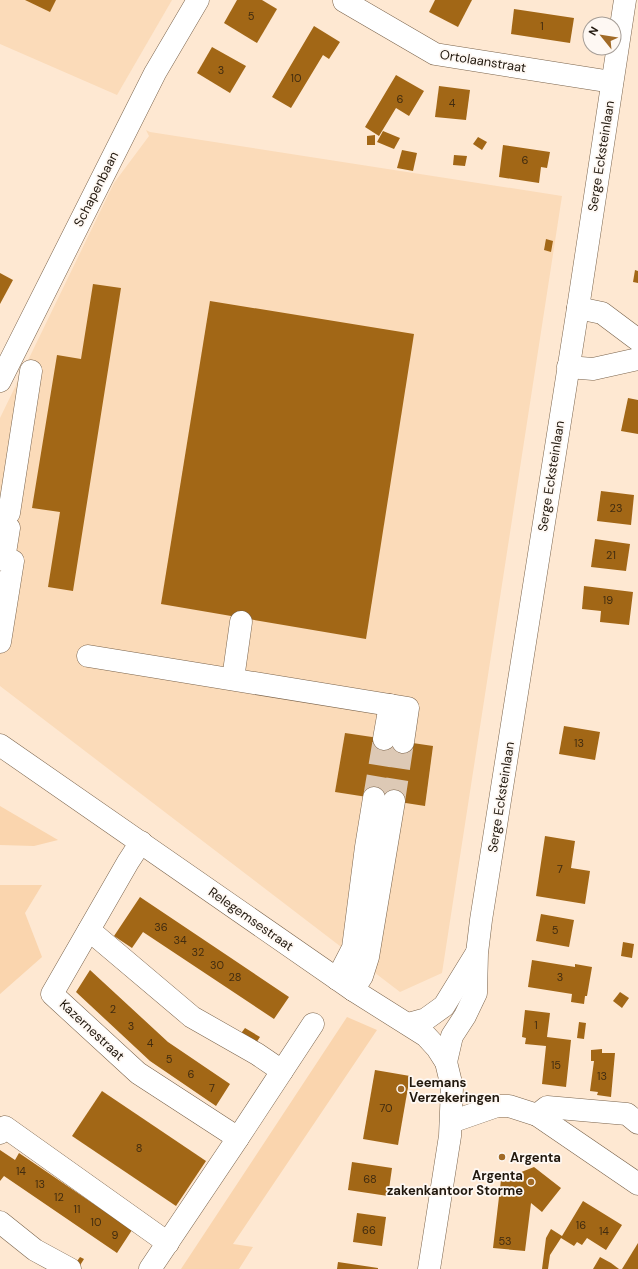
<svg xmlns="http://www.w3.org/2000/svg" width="638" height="1269" font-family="'DM Sans',sans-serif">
<rect width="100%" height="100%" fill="#fee8d2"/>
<g fill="#fbdbb9">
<polygon points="0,0 172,0 117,95 0,44"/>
<polygon points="146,130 150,132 562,196 442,973 400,992 0,686 0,418 114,183 149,136"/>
</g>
<g fill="#fad5ae">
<polygon points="0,806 58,840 34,846 0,845"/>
<polygon points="0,885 42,885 25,913 42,957 0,994"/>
<polygon points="347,1017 377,1030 233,1244 253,1247 239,1269 181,1269"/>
</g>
<g fill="#a26716">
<polygon points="25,0 56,0 50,12"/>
<polygon points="237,0 262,0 277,9 257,43 224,23"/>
<polygon points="435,0 472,0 458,27 429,12"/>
<polygon points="514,9 574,18 570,43 511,34"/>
<polygon points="314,26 340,42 329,59 323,55 291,108 272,97"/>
<polygon points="212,47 246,66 230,93 197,73"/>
<polygon points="396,75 424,91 409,116 396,108 379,136 365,127"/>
<polygon points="439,86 470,90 466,120 435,117"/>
<polygon points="383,131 400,138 394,149 377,142"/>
<polygon points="375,135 375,145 367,145 367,136"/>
<polygon points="478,137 487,142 482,150 473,144"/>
<polygon points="503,145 550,152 547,168 541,167 539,183 499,177"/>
<polygon points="402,150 417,153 413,171 397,168"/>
<polygon points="454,155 467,156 465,166 453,165"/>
<polygon points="546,239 553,241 551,252 544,250"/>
<polygon points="635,270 638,271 638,283 633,282"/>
<polygon points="0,273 13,280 0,304"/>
<polygon points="93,284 121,288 73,591 48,587 60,512 32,508 57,355 81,359"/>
<polygon points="210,301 414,334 366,639 161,604"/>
<polygon points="628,398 638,400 638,434 621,431"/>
<polygon points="601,491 634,495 631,525 597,521"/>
<polygon points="595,539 630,544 626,571 591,567"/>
<polygon points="584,586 633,592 629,625 600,622 601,611 582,609"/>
<polygon points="564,726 600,732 595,760 559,754"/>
<polygon points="345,733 433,746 425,806 335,792"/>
<polygon points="545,836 575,841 571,868 590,871 585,904 536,896"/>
<polygon points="140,897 289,997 274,1019 143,932 132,948 114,936"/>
<polygon points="541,914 574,920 569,947 536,941"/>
<polygon points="623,942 634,944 632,958 621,956"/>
<polygon points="532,960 575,967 575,964 592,967 587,996 585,996 584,1004 571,1002 572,994 528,987"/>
<polygon points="90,970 168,1042 230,1084 216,1106 150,1061 76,992"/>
<polygon points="620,992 629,998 622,1008 613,1001"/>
<polygon points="525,1010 550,1013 547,1037 571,1040 566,1087 542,1084 546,1046 525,1044 526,1038 522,1037"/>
<polygon points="579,1022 586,1023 584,1039 577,1038"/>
<polygon points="245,1028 260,1037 254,1046 239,1036"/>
<polygon points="602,1049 602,1053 615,1053 611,1097 597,1095 598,1092 590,1091 594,1061 591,1061 591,1050"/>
<polygon points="375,1070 410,1076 398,1145 363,1139"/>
<polygon points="102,1091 206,1161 176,1206 72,1136"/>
<polygon points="0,1150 15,1160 19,1153 132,1230 117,1253 4,1176 0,1181"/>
<polygon points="352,1162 392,1168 388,1196 348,1190"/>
<polygon points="534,1167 561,1188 542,1212 531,1203 525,1251 493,1248 501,1180"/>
<polygon points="583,1201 622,1225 606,1250 587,1238 582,1245 577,1242 574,1246 561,1238 550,1255 548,1269 542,1269 546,1238 551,1229 562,1236"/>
<polygon points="357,1213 386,1217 382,1246 353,1242"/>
<polygon points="638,1243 638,1269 622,1269"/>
<polygon points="80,1257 84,1259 79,1267 75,1264"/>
<polygon points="600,1257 611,1263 619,1269 593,1269"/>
<polygon points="338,1262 378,1268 378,1269 337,1269"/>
</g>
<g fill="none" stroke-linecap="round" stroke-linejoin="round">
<g stroke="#ddc9b5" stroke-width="22" stroke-dasharray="22 11" stroke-linecap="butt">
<polyline points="374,798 384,739"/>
<polyline points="394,801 403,742"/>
</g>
<g stroke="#7a634b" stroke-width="23">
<g id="minor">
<polyline points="344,1 435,54 612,82"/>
<polyline points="578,308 602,313 638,340"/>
<polyline points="568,367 593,369 638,359"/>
<polyline points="0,381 155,73 198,0"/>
<polyline points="0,515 6,515 9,513 31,371"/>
<polyline points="0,559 13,561 0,642"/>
<polyline points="4,559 9,528 4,523"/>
<polyline points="88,656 408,708 403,742"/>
<polyline points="233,679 241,622"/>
<polyline points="384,739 390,705"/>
<polyline points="0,745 353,990 426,1036 437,1048 446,1062 452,1087 450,1136 429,1269"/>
<polyline points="141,842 128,862 52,994 138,1073 238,1138 150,1269"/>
<polyline points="89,930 192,1017 257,1054 282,1071"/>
<polyline points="337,979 353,948 366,847 374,798"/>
<polyline points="353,990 362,976 368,957 394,801"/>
<polyline points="408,1024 426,1019 444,1006 476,954"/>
<polyline points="446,1062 452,1036 465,1016 476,993 477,953 481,920 578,308 625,0"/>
<polyline points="537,1115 547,1107 627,1114 638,1123"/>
<polyline points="451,1122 497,1106 509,1106 537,1115 638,1184"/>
<polyline points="0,1133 5,1127 168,1243"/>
<polyline points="238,1138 313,1024"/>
<polyline points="0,1222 35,1250 70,1269"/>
</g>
</g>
<use href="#minor" stroke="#fff" stroke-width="22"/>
</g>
<g fill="#a16a26" stroke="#fef8f3" stroke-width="1.5">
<circle cx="401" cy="1089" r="4"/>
<circle cx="502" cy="1157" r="4"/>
<circle cx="531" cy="1182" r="4"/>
</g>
<g text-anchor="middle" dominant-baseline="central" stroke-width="3.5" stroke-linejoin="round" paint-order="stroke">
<g font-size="11" fill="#412c10">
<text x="251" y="16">5</text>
<text x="542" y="26">1</text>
<text x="221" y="70">3</text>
<text x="296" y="78">10</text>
<text x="400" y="99">6</text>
<text x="452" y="103">4</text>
<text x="525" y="160">6</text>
<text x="616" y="508">23</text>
<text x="611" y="555">21</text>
<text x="608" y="600">19</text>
<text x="579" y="743">13</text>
<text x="560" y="869">7</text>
<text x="161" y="927">36</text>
<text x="555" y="930">5</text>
<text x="180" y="940">34</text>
<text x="198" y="952">32</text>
<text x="217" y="965">30</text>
<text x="235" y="977">28</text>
<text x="560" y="977">3</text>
<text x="113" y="1009">2</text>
<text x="536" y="1025">1</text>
<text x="131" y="1026">3</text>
<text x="150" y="1043">4</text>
<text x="169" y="1059">5</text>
<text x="556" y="1065">15</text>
<text x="191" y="1074">6</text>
<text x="602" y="1076">13</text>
<text x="212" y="1088">7</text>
<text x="386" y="1108">70</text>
<text x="139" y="1148">8</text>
<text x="21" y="1171">14</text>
<text x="370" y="1179">68</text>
<text x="40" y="1184">13</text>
<text x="59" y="1197">12</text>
<text x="77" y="1209">11</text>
<text x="96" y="1222">10</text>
<text x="581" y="1225">16</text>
<text x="369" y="1230">66</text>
<text x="604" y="1231">14</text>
<text x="115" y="1235">9</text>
<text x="505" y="1241">53</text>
</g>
<g font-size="13" fill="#21180e" stroke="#fef8f3">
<text transform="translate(483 61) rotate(9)">Ortolaanstraat</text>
<text transform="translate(601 156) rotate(-81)">Serge Ecksteinlaan</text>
<text transform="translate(96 189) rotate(-63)">Schapenbaan</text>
<text transform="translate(551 476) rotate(-81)">Serge Ecksteinlaan</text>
<text transform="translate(501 797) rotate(-81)">Serge Ecksteinlaan</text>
<text transform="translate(251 919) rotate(35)">Relegemsestraat</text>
<text transform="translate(92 1030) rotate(43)">Kazernestraat</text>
</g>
<g font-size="13" font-weight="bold" fill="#21180e" stroke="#fef8f3" text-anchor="start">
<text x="409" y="1082">Leemans<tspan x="409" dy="15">Verzekeringen</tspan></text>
<text x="510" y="1157">Argenta</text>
<text x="523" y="1175" text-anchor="end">Argenta<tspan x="523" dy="15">zakenkantoor Storme</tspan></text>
</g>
</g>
<g transform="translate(602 36) rotate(300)"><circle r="19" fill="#fef8f3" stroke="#a69e97"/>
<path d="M0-3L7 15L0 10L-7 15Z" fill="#a16a26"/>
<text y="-6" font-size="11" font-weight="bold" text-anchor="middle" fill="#21180e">N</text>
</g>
</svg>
